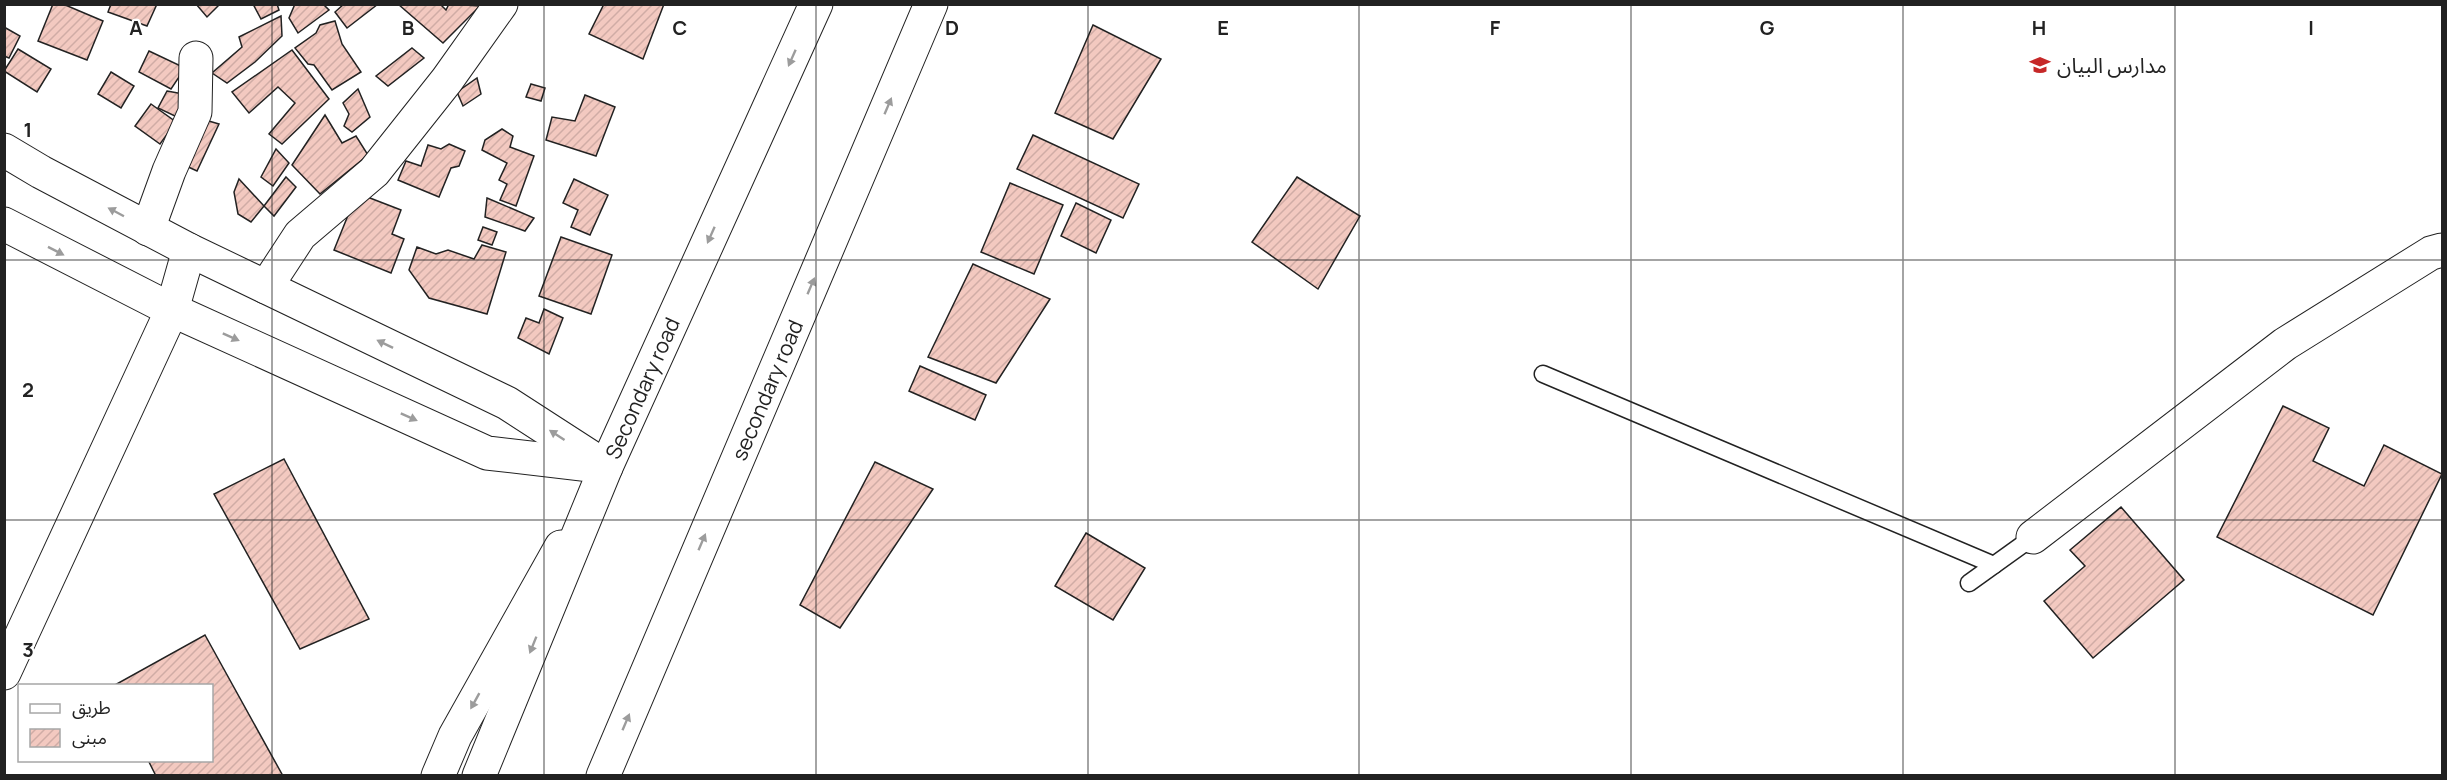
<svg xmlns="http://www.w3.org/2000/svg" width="2447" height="780" font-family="Manrope,'Noto Sans Arabic',sans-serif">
<defs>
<pattern id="building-hatch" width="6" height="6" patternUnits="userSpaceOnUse" patternTransform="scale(1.5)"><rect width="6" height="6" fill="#f3c9c0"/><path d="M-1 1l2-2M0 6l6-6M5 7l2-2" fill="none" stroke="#d0aca5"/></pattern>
</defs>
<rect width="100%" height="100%" fill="#fff"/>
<g fill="url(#building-hatch)" stroke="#222" stroke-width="1.5">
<polygon points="53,4 63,4 103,21 87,60 38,41"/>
<polygon points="111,4 157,4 147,26 108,12"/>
<polygon points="196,4 220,4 207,17"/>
<polygon points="253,4 277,4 279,10 261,19"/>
<polygon points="295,4 323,4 329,10 298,33 289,18"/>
<polygon points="344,4 378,4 347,28 335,12"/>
<polygon points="398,4 440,4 446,10 449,4 480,6 443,43"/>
<polygon points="604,4 664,4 643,59 589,34"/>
<polygon points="281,16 282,36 255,62 227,83 212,73 242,47 239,37"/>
<polygon points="335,21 342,44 361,72 332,90 314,65 308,64 295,48 316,33 320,25"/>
<polygon points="1093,25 1161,59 1113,139 1055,113"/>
<polygon points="4,27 20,36 9,58 4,56"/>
<polygon points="412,48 424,58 388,86 376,76"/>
<polygon points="18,49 51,69 37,92 4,71"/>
<polygon points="292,50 329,99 282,144 269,134 295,103 278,87 249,113 232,92"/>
<polygon points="149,51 185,68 171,89 139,72"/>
<polygon points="111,72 134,86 121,108 98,94"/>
<polygon points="477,78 481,94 463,106 457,92"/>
<polygon points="531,84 545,88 541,101 526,97"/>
<polygon points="358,89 370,117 352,132 344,126 349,114 343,103"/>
<polygon points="167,91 189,95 177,117 158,108"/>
<polygon points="585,95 615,107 596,156 546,140 552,117 575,121"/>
<polygon points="151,104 176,122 160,144 135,126"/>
<polygon points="325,115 342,143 356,136 368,155 320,194 292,165"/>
<polygon points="202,119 219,124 197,171 184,165"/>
<polygon points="502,129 513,136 510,147 534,156 516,206 500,200 507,184 499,180 507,163 482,150 485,140"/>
<polygon points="1033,135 1139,184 1123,218 1017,169"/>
<polygon points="449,144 465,151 459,166 451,168 439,197 398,180 406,161 421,166 428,145 441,149"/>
<polygon points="276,149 289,163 273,186 261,177"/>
<polygon points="286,177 296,187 274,216 264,206"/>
<polygon points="1297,177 1360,216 1318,289 1252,242"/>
<polygon points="239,179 264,206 251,222 238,214 234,192"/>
<polygon points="574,179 608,195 590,235 571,227 578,210 563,203"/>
<polygon points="1010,183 1063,205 1034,274 981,252"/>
<polygon points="357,193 401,210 392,234 404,239 391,273 334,250"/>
<polygon points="487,198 534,218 525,231 485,217"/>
<polygon points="1076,203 1111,220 1096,253 1061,236"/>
<polygon points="483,227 497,232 492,245 478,240"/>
<polygon points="561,237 612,255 591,314 539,296"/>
<polygon points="482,245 506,252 487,314 429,298 409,270 417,247 436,254 448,250 474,259"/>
<polygon points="973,264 1050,299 996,383 928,357"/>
<polygon points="544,309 563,318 549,354 518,338 526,318 539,323"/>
<polygon points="920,366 986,395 975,420 909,391"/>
<polygon points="2283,406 2329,428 2313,461 2364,486 2384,445 2442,474 2373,615 2217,537"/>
<polygon points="284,459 369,619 300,649 214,494"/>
<polygon points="875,462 933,489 840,628 800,605"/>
<polygon points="2121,507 2184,580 2093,658 2044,601 2085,566 2070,550"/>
<polygon points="1086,533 1145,568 1113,620 1055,586"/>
<polygon points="205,635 283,776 156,776 148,760 212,760 212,686 113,686"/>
</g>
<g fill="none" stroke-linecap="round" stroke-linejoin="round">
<g stroke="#222" stroke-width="19">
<g id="service">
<polyline points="1543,374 1994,565"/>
<polyline points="1969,583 2033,537"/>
</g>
</g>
<g stroke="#222" stroke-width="35">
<g id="minor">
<polyline points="4,150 41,172 189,250 507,403 606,467"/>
<polyline points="4,224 172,310 487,453 599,466"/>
<polyline points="148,229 169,171 195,112 196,58"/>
<polyline points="266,287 300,235 374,172 447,80 501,4"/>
<polyline points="2033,537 2285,344 2431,253 2442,250"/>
<polyline points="4,673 172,310 189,250"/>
<polyline points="438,776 455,736 561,547"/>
</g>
</g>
<g stroke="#222" stroke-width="35">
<g id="primary">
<polyline points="479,776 606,467 816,4"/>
<polyline points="603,776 931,4"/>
</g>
</g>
<use href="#service" stroke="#fff" stroke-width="16"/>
<use href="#minor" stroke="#fff" stroke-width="33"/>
<use href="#primary" stroke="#fff" stroke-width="33"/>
</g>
<defs><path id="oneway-solid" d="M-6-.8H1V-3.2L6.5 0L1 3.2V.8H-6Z" transform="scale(1.5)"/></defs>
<g fill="#9c9c9c">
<use href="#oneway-solid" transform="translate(792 58) rotate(114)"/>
<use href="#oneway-solid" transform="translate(888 106) rotate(-67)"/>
<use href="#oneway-solid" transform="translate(116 212) rotate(-152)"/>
<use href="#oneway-solid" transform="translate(711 235) rotate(114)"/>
<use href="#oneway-solid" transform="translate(56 251) rotate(27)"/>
<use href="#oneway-solid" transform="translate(811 286) rotate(-67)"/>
<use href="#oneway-solid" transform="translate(231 337) rotate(24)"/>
<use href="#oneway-solid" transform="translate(385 344) rotate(-154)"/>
<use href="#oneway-solid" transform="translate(409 417) rotate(24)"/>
<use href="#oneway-solid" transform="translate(557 435) rotate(-147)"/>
<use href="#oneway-solid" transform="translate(702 542) rotate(-67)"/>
<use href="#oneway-solid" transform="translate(533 645) rotate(112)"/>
<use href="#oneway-solid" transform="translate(475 701) rotate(119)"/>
<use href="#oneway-solid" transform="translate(626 722) rotate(-67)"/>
</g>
<path fill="none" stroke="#222" stroke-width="1.5" stroke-opacity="0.55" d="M272 4V776M544 4V776M816 4V776M1088 4V776M1359 4V776M1631 4V776M1903 4V776M2175 4V776M4 260H2442M4 520H2442"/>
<defs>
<g id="school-bare" transform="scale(1.62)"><path d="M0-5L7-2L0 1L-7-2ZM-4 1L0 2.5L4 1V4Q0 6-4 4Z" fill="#c62828" stroke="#fff" stroke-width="2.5" paint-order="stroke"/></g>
</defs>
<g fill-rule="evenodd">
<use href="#school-bare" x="2040" y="65"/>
</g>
<g text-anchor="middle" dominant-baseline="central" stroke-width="4.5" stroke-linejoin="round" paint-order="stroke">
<g font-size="21" fill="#222" stroke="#fff" text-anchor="start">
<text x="2057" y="65">مدارس البيان</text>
</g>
<g font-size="21" fill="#222" stroke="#fff">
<text transform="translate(642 388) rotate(-66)">Secondary road</text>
<text transform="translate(767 390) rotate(-67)">secondary road</text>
</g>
</g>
<g font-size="20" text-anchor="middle" font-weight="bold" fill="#222" stroke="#fff" stroke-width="4.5" stroke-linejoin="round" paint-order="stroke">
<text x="136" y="35">A</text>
<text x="408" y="35">B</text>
<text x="680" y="35">C</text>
<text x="952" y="35">D</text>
<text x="1223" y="35">E</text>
<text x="1495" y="35">F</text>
<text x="1767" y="35">G</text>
<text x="2039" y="35">H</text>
<text x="2311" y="35">I</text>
<text x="28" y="137">1</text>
<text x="28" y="397">2</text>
<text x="28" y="657">3</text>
</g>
<rect width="2447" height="780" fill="none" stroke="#222222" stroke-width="12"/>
<rect x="18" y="684" width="195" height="78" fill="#ffffff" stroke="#a7a7a7" stroke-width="1.5"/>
<rect x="30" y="704" width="30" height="9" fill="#ffffff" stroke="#a7a7a7" stroke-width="1.5"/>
<text x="72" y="714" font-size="18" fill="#222222">طريق</text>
<rect x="30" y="729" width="30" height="18" fill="url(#building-hatch)" stroke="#a7a7a7" stroke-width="1.5"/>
<text x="72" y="744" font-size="18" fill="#222222">مبنى</text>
</svg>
